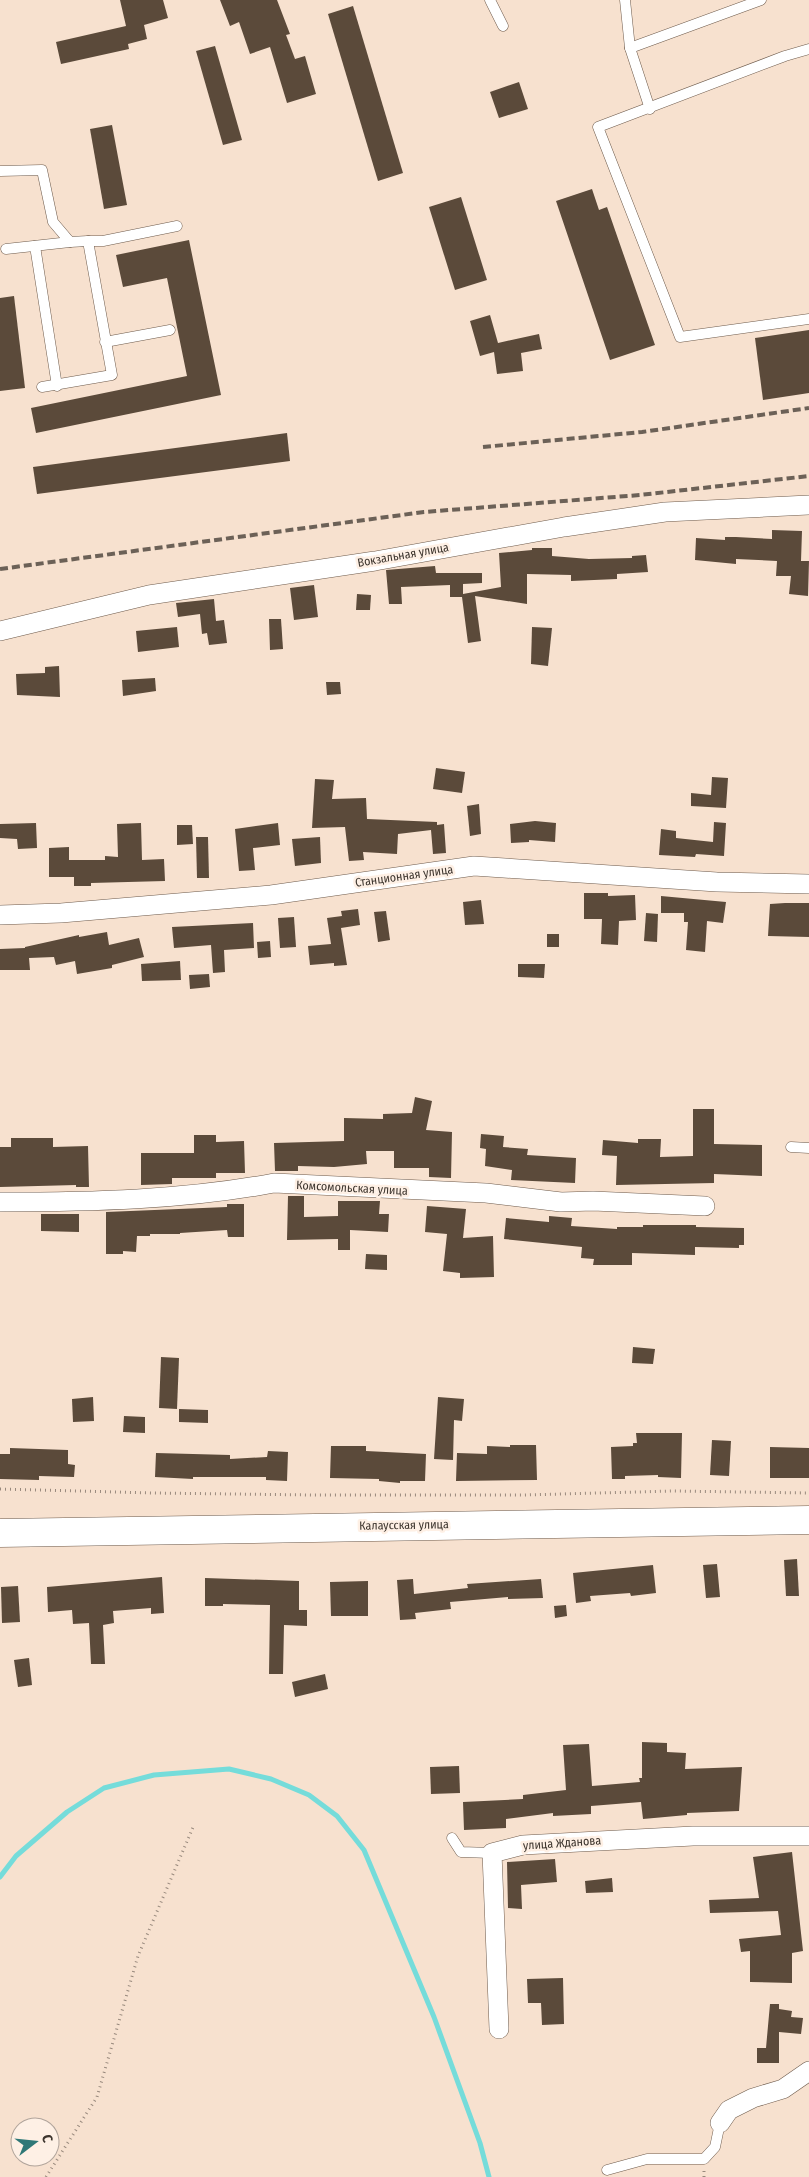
<svg xmlns="http://www.w3.org/2000/svg" width="809" height="2177" font-family="'Fira Sans Condensed',sans-serif">
<rect width="100%" height="100%" fill="#f7e1cf"/>
<g fill="none" stroke-linecap="round" stroke-linejoin="round">
<polyline stroke="#75dcda" stroke-width="5" points="0,1877 16,1856 67,1812 104,1788 154,1775 229,1769 271,1779 309,1795 337,1816 364,1850 434,2017 480,2143 489,2177"/>
</g>
<g fill="#5b4a3a">
<polygon points="120,0 163,0 168,18 144,25 147,39 128,44 129,49 61,64 56,42 126,26"/>
<polygon points="220,0 277,0 290,34 286,35 295,59 305,56 316,94 287,103 270,47 250,54 239,22 230,26"/>
<polygon points="353,6 403,173 378,181 328,14"/>
<polygon points="215,46 242,140 223,145 196,51"/>
<polygon points="519,82 528,109 499,118 490,92"/>
<polygon points="112,125 127,205 104,209 90,129"/>
<polygon points="592,189 599,210 607,207 655,345 610,360 556,201"/>
<polygon points="461,197 487,280 455,290 429,207"/>
<polygon points="189,240 221,395 36,433 31,408 187,376 167,278 123,287 116,255"/>
<polygon points="14,296 25,388 0,391 0,298"/>
<polygon points="490,315 498,343 539,334 542,349 521,353 523,371 497,374 494,352 480,356 470,321"/>
<polygon points="809,330 809,393 763,400 755,338"/>
<polygon points="287,433 290,461 37,494 33,467"/>
<polygon points="772,530 802,531 801,561 809,561 808,596 789,594 791,576 776,576 777,561 736,559 736,564 695,560 696,538 725,540 725,537 736,537 772,539"/>
<polygon points="532,548 552,548 552,556 589,559 632,558 632,556 646,555 648,572 617,574 617,579 571,581 571,575 527,574 527,604 475,596 481,641 468,643 462,597 450,597 450,585 401,587 402,604 389,604 386,570 435,566 436,573 482,573 482,583 463,584 463,594 501,587 499,553 532,550"/>
<polygon points="314,585 318,617 294,620 290,588"/>
<polygon points="357,594 371,595 370,610 356,610"/>
<polygon points="214,599 216,621 224,620 227,643 209,645 207,633 202,634 200,614 178,617 176,603"/>
<polygon points="269,619 281,619 283,649 270,650"/>
<polygon points="177,627 179,647 138,652 136,631"/>
<polygon points="532,627 552,628 548,666 531,664"/>
<polygon points="59,666 60,697 17,695 16,674 45,673 45,667"/>
<polygon points="155,678 156,691 123,696 122,680"/>
<polygon points="326,682 340,682 341,694 327,695"/>
<polygon points="436,768 465,772 462,793 433,789"/>
<polygon points="712,777 728,778 726,808 691,806 691,793 711,795"/>
<polygon points="315,779 334,780 332,799 366,798 367,819 437,822 437,825 444,824 446,853 433,854 431,830 398,834 397,854 363,852 364,860 349,861 345,827 312,828"/>
<polygon points="479,804 481,834 470,836 467,806"/>
<polygon points="535,821 556,823 555,842 529,840 529,842 511,843 510,824"/>
<polygon points="714,822 726,823 724,856 696,854 695,857 659,855 661,829 676,831 676,838 713,842"/>
<polygon points="36,823 37,848 18,849 17,839 0,838 0,824"/>
<polygon points="141,823 142,860 164,859 165,881 91,883 91,886 74,886 74,877 49,877 49,848 69,847 69,860 105,860 105,856 118,857 117,824"/>
<polygon points="278,823 280,845 253,848 255,870 239,871 235,829"/>
<polygon points="177,825 192,825 193,844 177,845"/>
<polygon points="196,837 208,837 209,878 197,878"/>
<polygon points="320,837 321,863 295,866 292,839"/>
<polygon points="584,893 608,893 608,896 635,895 636,920 619,921 618,945 601,944 602,919 584,919"/>
<polygon points="661,896 726,902 723,923 707,921 705,952 686,950 688,922 684,922 684,913 661,913"/>
<polygon points="481,900 484,924 465,925 463,902"/>
<polygon points="785,903 809,903 809,937 768,936 770,904"/>
<polygon points="358,909 360,925 341,928 347,965 334,966 334,963 310,965 308,946 331,944 327,918 342,916 341,911"/>
<polygon points="386,911 390,940 378,942 374,912"/>
<polygon points="646,913 658,914 657,942 644,941"/>
<polygon points="294,917 296,947 280,948 278,918"/>
<polygon points="253,923 254,948 224,950 225,972 213,973 211,945 174,948 172,927"/>
<polygon points="107,932 109,945 139,938 144,957 112,965 112,968 77,974 75,961 56,965 54,957 29,958 30,970 0,970 0,949 25,948 25,947 79,935 79,937"/>
<rect x="547" y="934" width="12" height="13"/>
<polygon points="270,941 271,957 258,958 257,942"/>
<polygon points="180,961 181,980 142,981 141,964"/>
<polygon points="518,964 545,964 544,978 518,977"/>
<polygon points="209,974 210,987 190,989 189,975"/>
<polygon points="415,1097 432,1101 426,1130 452,1132 451,1178 429,1177 429,1168 394,1168 394,1151 366,1151 367,1164 334,1167 298,1166 298,1171 275,1171 274,1143 344,1141 344,1118 383,1119 383,1114 412,1113"/>
<polygon points="693,1109 714,1109 714,1144 762,1145 762,1176 714,1174 714,1183 616,1185 617,1156 602,1155 603,1140 638,1143 638,1139 661,1139 660,1157 693,1156"/>
<polygon points="481,1134 504,1136 503,1147 528,1149 527,1155 576,1158 575,1183 511,1180 512,1170 485,1166 486,1149 480,1148"/>
<polygon points="194,1135 216,1135 216,1142 244,1141 245,1173 216,1173 216,1178 172,1178 172,1184 141,1185 141,1153 194,1153"/>
<polygon points="11,1138 53,1138 53,1147 88,1146 89,1187 76,1187 76,1185 0,1187 0,1147 11,1147"/>
<polygon points="288,1196 304,1196 304,1217 338,1216 338,1201 380,1201 379,1214 389,1214 388,1232 350,1230 350,1250 338,1250 338,1239 287,1240"/>
<polygon points="227,1204 244,1204 244,1237 228,1237 227,1230 180,1233 180,1234 150,1234 150,1236 137,1236 136,1252 123,1251 123,1254 106,1254 106,1212 227,1207"/>
<polygon points="427,1206 466,1209 463,1238 493,1236 494,1277 460,1278 460,1273 443,1271 447,1234 425,1232"/>
<polygon points="41,1214 79,1214 79,1232 41,1231"/>
<polygon points="549,1216 572,1218 571,1226 617,1229 617,1227 643,1227 643,1225 696,1225 696,1227 744,1228 744,1245 739,1245 739,1248 695,1247 695,1255 632,1253 632,1265 593,1265 594,1259 581,1258 582,1247 504,1239 506,1218 549,1222"/>
<polygon points="366,1254 387,1255 387,1270 365,1269"/>
<polygon points="633,1347 655,1349 653,1364 632,1363"/>
<polygon points="161,1357 179,1358 177,1409 159,1408"/>
<polygon points="93,1397 94,1421 73,1422 72,1399"/>
<polygon points="438,1397 464,1399 462,1421 454,1420 453,1460 434,1459"/>
<polygon points="179,1409 208,1410 208,1423 179,1422"/>
<polygon points="124,1416 145,1417 145,1433 123,1432"/>
<polygon points="636,1433 682,1433 681,1478 658,1477 658,1475 625,1476 625,1479 612,1479 611,1447 633,1446 633,1443 637,1443"/>
<polygon points="712,1440 731,1441 729,1476 710,1475"/>
<polygon points="510,1445 536,1445 537,1480 456,1481 457,1453 487,1454 487,1446 510,1447"/>
<polygon points="331,1446 366,1446 366,1451 426,1454 425,1481 400,1481 400,1483 379,1481 379,1479 330,1478"/>
<polygon points="770,1447 809,1448 809,1478 770,1478"/>
<polygon points="10,1448 68,1450 68,1464 75,1465 74,1477 39,1476 39,1480 0,1479 0,1454 10,1454"/>
<polygon points="268,1451 288,1452 287,1481 266,1480 266,1477 193,1477 193,1479 155,1477 156,1453 230,1455 230,1459 267,1457"/>
<polygon points="797,1559 799,1596 786,1596 784,1560"/>
<polygon points="717,1564 720,1597 706,1598 703,1565"/>
<polygon points="653,1565 656,1593 631,1596 630,1593 590,1596 591,1601 576,1603 573,1573"/>
<polygon points="162,1577 164,1613 151,1614 151,1608 113,1611 114,1623 103,1625 105,1664 91,1664 89,1623 73,1624 72,1610 48,1612 47,1587"/>
<polygon points="205,1578 299,1581 299,1610 307,1610 307,1626 284,1625 283,1674 269,1674 270,1605 223,1604 223,1606 205,1606"/>
<polygon points="413,1579 414,1594 468,1588 467,1584 541,1579 543,1598 508,1599 508,1597 450,1602 451,1609 415,1613 416,1619 400,1620 397,1580"/>
<polygon points="368,1581 368,1616 331,1616 330,1582"/>
<polygon points="18,1586 20,1622 2,1623 1,1587"/>
<polygon points="566,1605 567,1616 555,1618 554,1606"/>
<polygon points="29,1658 32,1685 18,1687 14,1660"/>
<polygon points="325,1674 328,1689 295,1697 292,1682"/>
<polygon points="642,1742 667,1743 667,1752 686,1753 685,1769 742,1767 739,1811 687,1813 687,1815 643,1819 641,1802 591,1806 591,1814 553,1816 553,1813 506,1819 506,1828 464,1830 463,1802 523,1799 523,1795 566,1790 563,1745 589,1744 592,1786 640,1782 639,1778 642,1778"/>
<polygon points="459,1766 460,1793 431,1794 430,1767"/>
<polygon points="792,1852 803,1951 792,1953 792,1983 750,1982 750,1951 741,1952 739,1939 781,1935 778,1911 710,1913 709,1900 759,1898 753,1857"/>
<polygon points="555,1859 557,1882 521,1885 522,1909 508,1908 507,1862"/>
<polygon points="612,1878 613,1892 586,1893 585,1881"/>
<polygon points="563,1978 564,2024 542,2025 541,2003 528,2003 527,1979"/>
<polygon points="770,2004 779,2004 779,2009 792,2011 791,2017 803,2018 801,2034 779,2032 779,2063 757,2063 757,2048 766,2048"/>
</g>
<g fill="none" stroke-linecap="round" stroke-linejoin="round">
<g stroke="#6e5b4c" stroke-width="11">
<g id="lane">
<polyline points="490,0 503,26"/>
<polyline points="625,0 630,48 650,109"/>
<polyline points="630,48 761,0"/>
<polyline points="809,49 785,56 598,127 680,337 809,319"/>
<polyline points="0,171 42,170 53,222 70,242 88,241 112,375 42,387"/>
<polyline points="88,241 103,241 177,226"/>
<polyline points="35,246 57,386"/>
<polyline points="6,249 70,242"/>
<polyline points="105,342 170,330"/>
<polyline points="791,1147 809,1148"/>
<polyline points="452,1838 461,1852 492,1853"/>
<polyline points="607,2170 647,2159 704,2159 715,2147 720,2123"/>
</g>
</g>
<g stroke="#6e5b4c" stroke-width="20">
<g id="street">
<polyline points="0,631 149,595 375,561 564,527 665,512 809,505"/>
<polyline points="0,915 61,913 271,895 474,866 717,882 809,884"/>
<path d="M0 1202C91 1202 184 1200 274 1183L486 1193 561 1202 593 1201 705 1206"/>
<polyline points="499,2029 492,1853 523,1845 693,1836 809,1836"/>
<polyline points="720,2123 729,2110 753,2098 783,2089 809,2071"/>
</g>
</g>
<g stroke="#6e5b4c" stroke-width="29">
<polyline id="secondary" points="0,1533 809,1520"/>
</g>
<g stroke="#98897d" stroke-width="3" stroke-dasharray="1 4" stroke-linecap="butt">
<polyline points="0,1489 154,1493 314,1495 523,1495 674,1491 809,1493"/>
<polyline points="46,2177 97,2097 138,1956 194,1825"/>
<polyline points="704,2177 704,2169"/>
</g>
<use href="#lane" stroke="#fff" stroke-width="10"/>
<use href="#street" stroke="#fff" stroke-width="19"/>
<use href="#secondary" stroke="#fff" stroke-width="28"/>
<g stroke="#6c6157" stroke-width="4" stroke-dasharray="8 4" stroke-linecap="butt">
<polyline points="483,447 642,432 809,408"/>
<polyline points="0,569 424,512 640,495 809,476"/>
</g>
</g>
<g text-anchor="middle" dominant-baseline="central" stroke-width="5" stroke-linejoin="round" paint-order="stroke">
<g font-size="12" fill="#3d352e" stroke="#fef0e5">
<text transform="translate(403 555) rotate(-10)">Вокзальная улица</text>
<text transform="translate(404 876) rotate(-8)">Станционная улица</text>
<text transform="translate(352 1188) rotate(3)">Комсомольская улица</text>
<text transform="translate(404 1525) rotate(-1)">Калаусская улица</text>
<text transform="translate(562 1843) rotate(-4)">улица Жданова</text>
</g>
</g>
<g transform="translate(35 2142) rotate(74)"><circle r="24" fill="#fef0e5" stroke="#b1a59c"/>
<path d="M0-4L9 19L0 12L-9 19Z" fill="#2f7877"/>
<text y="-8" font-size="14" font-weight="bold" text-anchor="middle" fill="#3d352e">С</text>
</g>
</svg>
